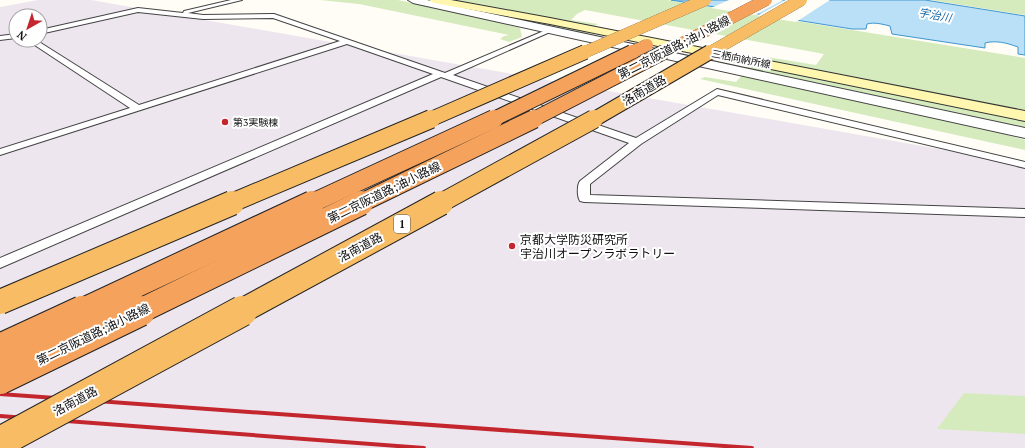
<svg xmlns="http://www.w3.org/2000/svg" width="1025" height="448" font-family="'PT Serif','Noto Sans JP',serif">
<rect width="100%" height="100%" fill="#fffdf5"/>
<path fill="#eee6ef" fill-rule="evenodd" d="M38 0H91L1025 164V448H0V7ZM16 16H40V40H16Z"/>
<g fill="#d5ebbd">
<polygon points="320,0 398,0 514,26 520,28 522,37 509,42 500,39 504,36 509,35 359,4"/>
<polygon points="442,0 667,0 1025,58 1025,113 765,61 767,57 816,65 824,54 585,10 577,14 571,20 598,24 592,27"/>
<polygon points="931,0 1025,0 1025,15"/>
<polygon points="441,5 538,22 587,32 581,36"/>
<polygon points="750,64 1025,121 1025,129 745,69"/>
<polygon points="742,75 977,126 1025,140 1025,150 700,79 705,77 736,82"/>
<polygon points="964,393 1025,396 1025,434 937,429"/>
</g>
<path fill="#b9e0f7" stroke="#3f96cf" d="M671 0H925L1025 16V55L1018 54V47C1007 43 996 40 985 43V48L892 34 890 26C882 24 874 22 867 24L866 29H852Z"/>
<g fill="#fffdf5">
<polygon points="729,0 783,0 755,15 711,8"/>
<polygon points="786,0 830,0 796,22 757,16"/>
</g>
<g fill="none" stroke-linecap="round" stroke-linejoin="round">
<g stroke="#444" stroke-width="2">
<g id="service">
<path d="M231 0H242L188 13 203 15 274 14 445 73 546 30H550V32L453 75 636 138 717 89 1025 162V168L718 95 641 144 590 184V195L1025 209V217L584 202 580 201C577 196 577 185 580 181L629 143 441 77 0 268V258L433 74 347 44 0 155V149L130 108 27 40H36L139 105 340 41 273 18 203 19 138 12 40 34V30L138 8 183 13 184 11Z"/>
<polygon points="16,34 16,38 0,40 0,36"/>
</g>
</g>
<g stroke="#444" stroke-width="2">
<polygon id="minor" points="408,0 427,0 1025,128 1025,138 413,3"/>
</g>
<g stroke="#333" stroke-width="2">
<polygon id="secondary" points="429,0 451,0 550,18 1025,111 1025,121 550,24 434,3"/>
</g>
<use href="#service" fill="#fff" fill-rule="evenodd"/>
<use href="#minor" fill="#fff" fill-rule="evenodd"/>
<use href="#secondary" fill="#fff6b0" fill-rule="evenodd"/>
<g stroke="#c4262e" stroke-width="4">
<polyline points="0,394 752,448"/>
<polyline points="0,416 424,448"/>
</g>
<g stroke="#222" stroke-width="12" stroke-linecap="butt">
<g id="trunk-bridge-far4">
<polyline points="583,53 705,0"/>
<polyline points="709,53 801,0"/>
</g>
</g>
<g stroke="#222" stroke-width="16" stroke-linecap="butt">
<g id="trunk-bridge-far3">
<polyline points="429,120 585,52"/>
<polyline points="593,120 710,52"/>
</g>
</g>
<g stroke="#222" stroke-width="20" stroke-linecap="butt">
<g id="trunk-bridge-far2">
<polyline points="229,204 431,119"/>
<polyline points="439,204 594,119"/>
</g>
</g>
<g stroke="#222" stroke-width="26" stroke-linecap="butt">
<g id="trunk-bridge-far1">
<polyline points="0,302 232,203"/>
<polyline points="240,312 441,203"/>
</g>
</g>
<g stroke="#222" stroke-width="32" stroke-linecap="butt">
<polyline id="trunk-bridge" points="0,442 242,311"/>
</g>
<g stroke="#222" stroke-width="12" stroke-linecap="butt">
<g id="motorway-bridge-far4">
<polyline points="630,53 647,45"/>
<polyline points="663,53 766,0"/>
</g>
</g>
<g stroke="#222" stroke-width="16" stroke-linecap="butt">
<g id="motorway-bridge-far3">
<polyline points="492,120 632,52"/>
<polyline points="532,120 664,52"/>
</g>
</g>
<g stroke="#222" stroke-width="20" stroke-linecap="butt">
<g id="motorway-bridge-far2">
<polyline points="310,204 494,119"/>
<polyline points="359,204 534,119"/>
</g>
</g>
<g stroke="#222" stroke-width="26" stroke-linecap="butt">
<g id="motorway-bridge-far1">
<polyline points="79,312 312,203"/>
<polyline points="138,312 361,203"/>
</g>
</g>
<g stroke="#222" stroke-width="32" stroke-linecap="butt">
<g id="motorway-bridge">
<polyline points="0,349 82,311"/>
<polyline points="0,379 140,311"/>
</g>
</g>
<use href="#trunk-bridge-far4" stroke="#f7bc64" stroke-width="12"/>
<use href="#trunk-bridge-far3" stroke="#f7bc64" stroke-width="14"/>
<use href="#trunk-bridge-far2" stroke="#f7bc64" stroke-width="18"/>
<use href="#trunk-bridge-far1" stroke="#f7bc64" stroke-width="24"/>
<use href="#trunk-bridge" stroke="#f7bc64" stroke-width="30"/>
<use href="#motorway-bridge-far4" stroke="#f5a25d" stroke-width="12"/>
<use href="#motorway-bridge-far3" stroke="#f5a25d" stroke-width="14"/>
<use href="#motorway-bridge-far2" stroke="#f5a25d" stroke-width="18"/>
<use href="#motorway-bridge-far1" stroke="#f5a25d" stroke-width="24"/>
<use href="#motorway-bridge" stroke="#f5a25d" stroke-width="30"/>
</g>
<g fill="#c4262e" stroke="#fff" stroke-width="1.5">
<circle cx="225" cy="122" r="4"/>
<circle cx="512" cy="246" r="4"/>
</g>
<g text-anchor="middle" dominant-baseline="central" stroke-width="4" stroke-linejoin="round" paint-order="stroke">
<g font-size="10" fill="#111" stroke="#fff">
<text transform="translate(741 59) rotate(11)">三栖向納所線</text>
</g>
<g font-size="10" fill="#111" stroke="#fff" text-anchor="start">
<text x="233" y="122">第3実験棟</text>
</g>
<g font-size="11" font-style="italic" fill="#1768a6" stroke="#fff">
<text transform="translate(935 15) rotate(10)">宇治川</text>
</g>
<rect fill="#fff" stroke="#585858" stroke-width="1" x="394" y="215" width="16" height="18" rx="3"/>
<g font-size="11" font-weight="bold" fill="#111">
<text x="402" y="224">1</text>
</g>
<g font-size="12" fill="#111" stroke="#fff">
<text transform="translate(674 47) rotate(-27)">第二京阪道路;油小路線</text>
<text transform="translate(644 90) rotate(-30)">洛南道路</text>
<text transform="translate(384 192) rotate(-26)">第二京阪道路;油小路線</text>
<text transform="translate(360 247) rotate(-28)">洛南道路</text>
<text transform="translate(93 334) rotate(-26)">第二京阪道路;油小路線</text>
<text transform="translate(75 401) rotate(-28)">洛南道路</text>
</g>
<g font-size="12" fill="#111" stroke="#fff" text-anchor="start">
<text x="520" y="239">京都大学防災研究所<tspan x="520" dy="14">宇治川オープンラボラトリー</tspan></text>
</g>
</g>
<g transform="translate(28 28) rotate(219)"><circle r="19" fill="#ffffff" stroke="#a0a0a0"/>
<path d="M0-3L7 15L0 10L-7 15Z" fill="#c4262e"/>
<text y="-6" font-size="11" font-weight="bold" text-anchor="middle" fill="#111111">N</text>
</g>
</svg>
